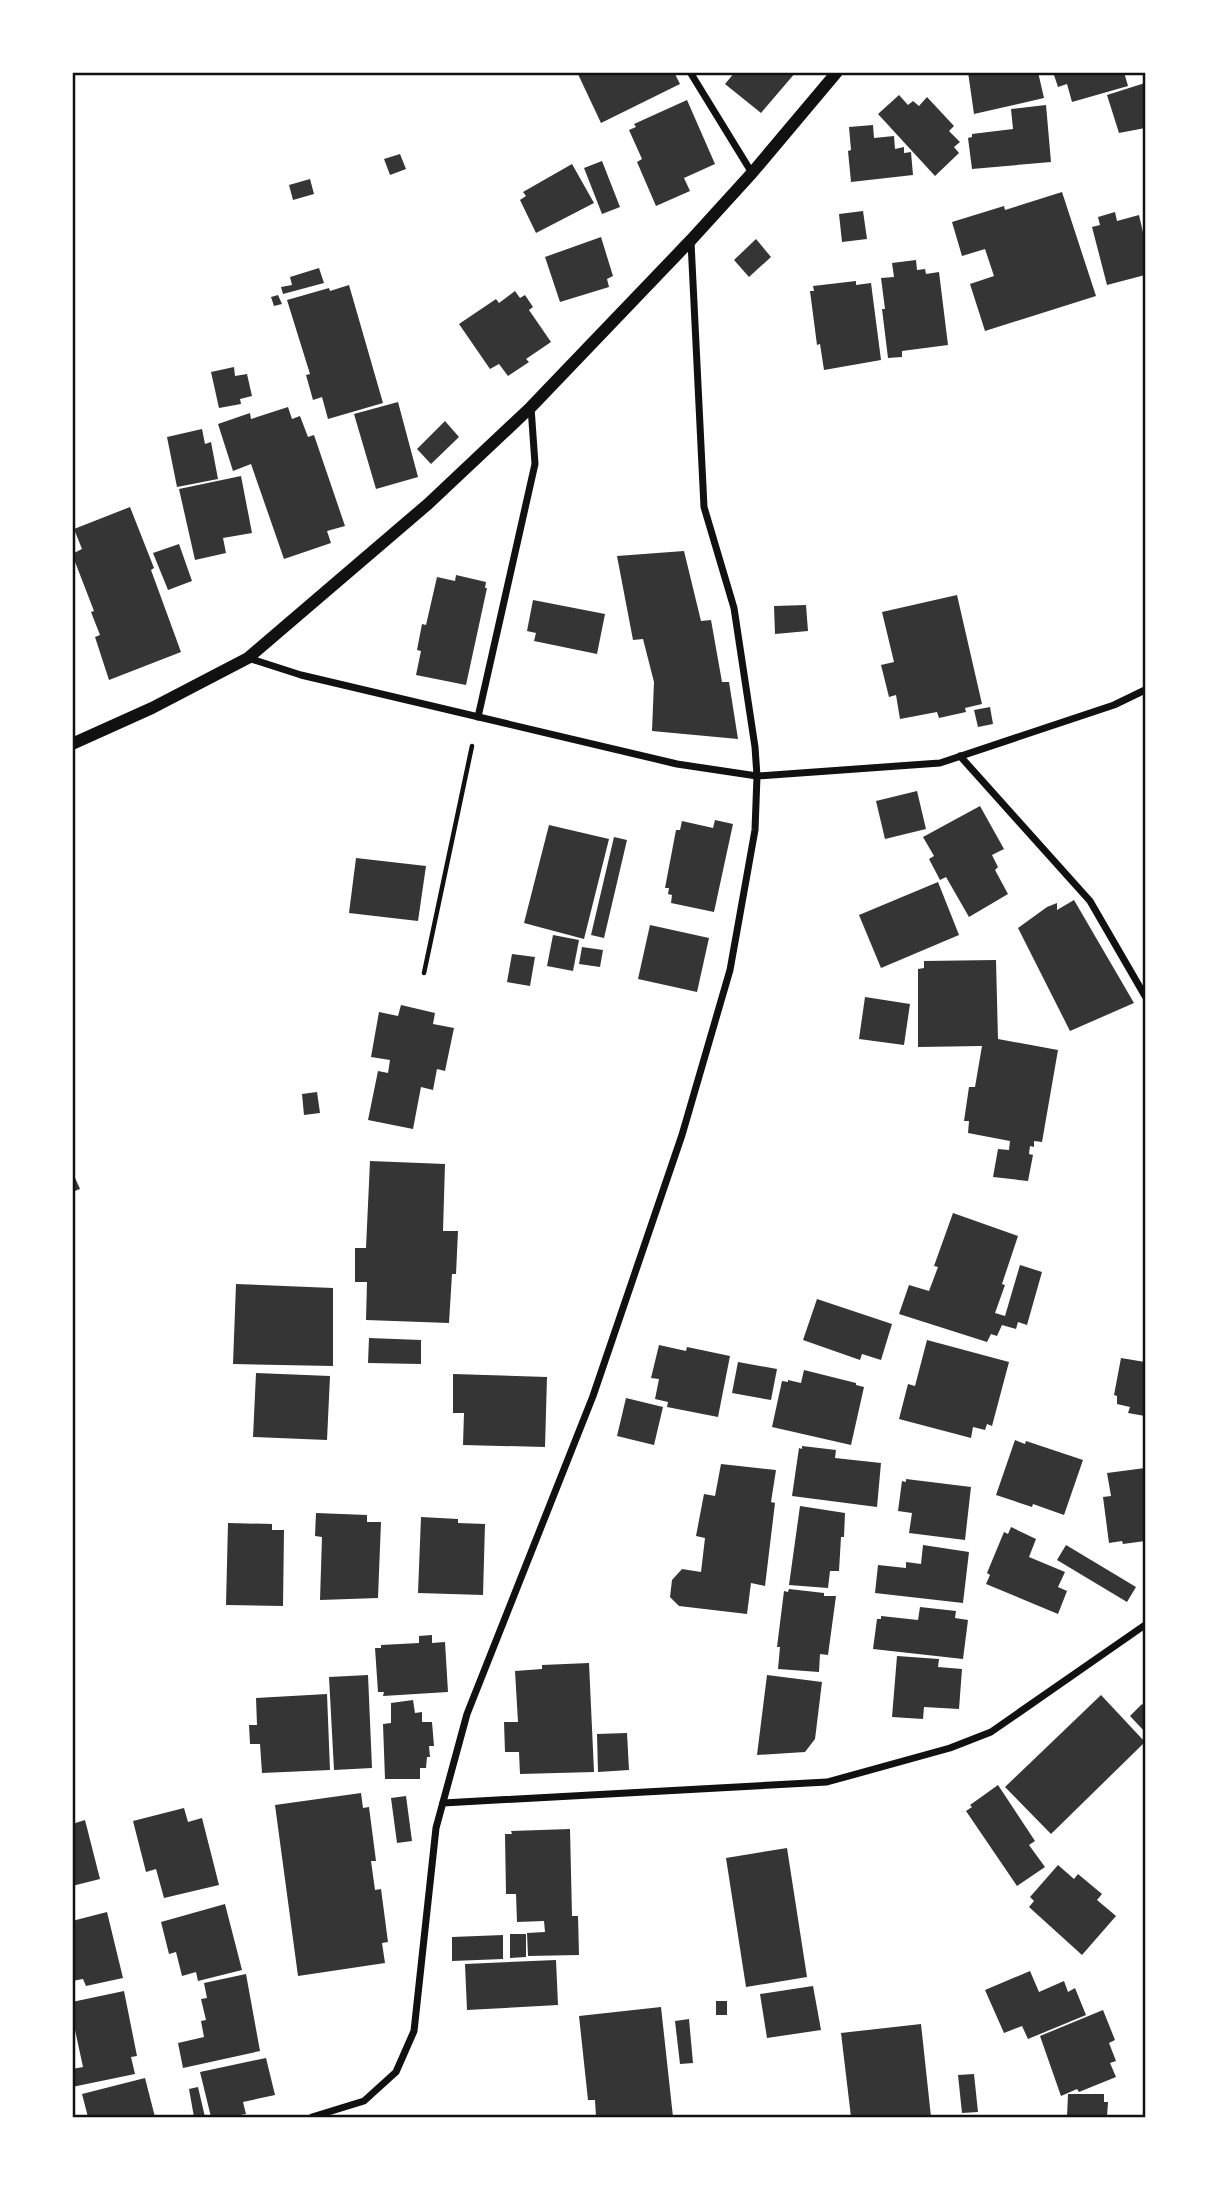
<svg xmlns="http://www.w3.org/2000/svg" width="1217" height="2189" font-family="'Work Sans',sans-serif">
<rect width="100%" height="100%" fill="#fff"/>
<g fill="#353535">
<polygon points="577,72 674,72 680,84 601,123"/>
<polygon points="735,72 796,72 761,113 725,84"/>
<polygon points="968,72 1038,72 1044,98 974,114"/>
<polygon points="1053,72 1124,72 1128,86 1072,102 1067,84 1058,87"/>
<polygon points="1145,83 1145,128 1119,133 1107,95"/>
<polygon points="899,95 908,105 913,101 919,106 927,97 954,126 949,131 960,142 954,147 959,153 935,176 878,114"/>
<polygon points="687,100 715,164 684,178 690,191 656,206 637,162 642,159 629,130 636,127 634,124"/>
<polygon points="1046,105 1051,162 972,169 968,138 972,137 972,134 1013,129 1011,109"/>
<polygon points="873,125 874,138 894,136 895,149 904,147 904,153 911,152 913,175 851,182 848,151 851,150 849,127"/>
<polygon points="400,154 406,169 390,175 384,159"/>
<polygon points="602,161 620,207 602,214 584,168"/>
<polygon points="572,164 594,203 536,233 520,200 526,196 523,192"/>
<polygon points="310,179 314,194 293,200 289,185"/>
<polygon points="1062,192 1096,296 985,331 970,284 994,276 985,249 962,256 952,222 1004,206 1005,210"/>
<polygon points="863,211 867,239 842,242 839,214"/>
<polygon points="1115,212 1117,221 1139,215 1145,241 1145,275 1107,285 1092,227 1100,225 1098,217"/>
<polygon points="601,237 613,276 607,279 609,287 560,302 545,257"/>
<polygon points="756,239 771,257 749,277 734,260"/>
<polygon points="916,260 917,270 925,269 926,274 939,272 948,345 902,351 902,357 888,358 882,309 885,309 881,278 894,277 892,263"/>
<polygon points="319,268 324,283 283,294 281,287 292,285 290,277"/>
<polygon points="856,281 856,285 871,283 881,360 824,370 820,344 817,345 810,291 814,291 813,286"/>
<polygon points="349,285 383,403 328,419 322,397 313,400 306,375 310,374 287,300 329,288 330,291"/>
<polygon points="515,291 520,298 525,295 533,307 529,310 551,342 526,359 529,362 508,376 499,364 490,369 459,324 496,299 499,303"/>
<polygon points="278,295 282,304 274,306 271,297"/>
<polygon points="234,367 235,376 247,374 252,396 240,399 241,404 219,408 211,372"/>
<polygon points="398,402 418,477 376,489 354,414"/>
<polygon points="288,407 292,419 300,416 308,437 314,435 345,526 327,531 331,543 284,559 251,464 233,471 218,424 250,413 251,419"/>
<polygon points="445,421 459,437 431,464 417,449"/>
<polygon points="202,429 205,444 211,442 218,479 177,487 167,437"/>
<polygon points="241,476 252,533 223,538 226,553 195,560 179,489"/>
<polygon points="130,507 154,568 151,570 181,652 109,680 95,637 100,635 91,612 94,611 72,554 82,549 74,529"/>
<polygon points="179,544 192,581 168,590 153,553"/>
<polygon points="684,551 701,621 711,620 722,682 729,682 738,739 652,731 654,682 643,639 633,640 617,556"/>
<polygon points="456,575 486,582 485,588 487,588 466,685 416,675 421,651 417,650 422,624 426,625 437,577 455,581"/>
<polygon points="957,595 982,704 965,708 966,712 939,718 937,712 900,719 896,695 889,697 881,665 894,662 882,612"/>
<polygon points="533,600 605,614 597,654 534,641 536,633 527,631"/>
<polygon points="806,605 808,631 775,634 774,606"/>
<polygon points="990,707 993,724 978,727 974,710"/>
<polygon points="917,791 926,829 885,839 876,801"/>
<polygon points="980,806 1004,849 992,855 998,867 995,870 1008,894 969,917 946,877 940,880 929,859 934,856 923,837"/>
<polygon points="715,820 733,824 714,912 671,903 672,895 668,894 669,888 665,888 676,830 680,830 682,821 713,828"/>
<polygon points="549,825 609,839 584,939 524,923"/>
<polygon points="614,837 627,840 604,938 591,935"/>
<polygon points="356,858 426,866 418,921 349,913"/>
<polygon points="938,882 959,935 881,968 859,915"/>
<polygon points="1074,900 1134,1003 1070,1031 1018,928 1047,907 1057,903 1057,910"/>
<polygon points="650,925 709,938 697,992 638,979"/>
<polygon points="553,935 579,940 573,971 547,966"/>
<polygon points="582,947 603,950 600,967 579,964"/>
<polygon points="512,954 535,957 530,986 507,982"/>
<polygon points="996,960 998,1039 1058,1050 1042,1142 1034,1141 1034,1147 1030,1146 1029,1154 1033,1155 1028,1181 993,1177 998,1149 1009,1150 1010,1141 968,1133 969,1121 964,1121 969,1087 975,1087 982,1046 918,1047 918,969 924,968 924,961"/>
<polygon points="865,997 910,1004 904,1045 859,1039"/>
<polygon points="401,1005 435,1013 433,1024 454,1028 445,1071 437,1069 433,1090 421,1087 413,1129 368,1120 378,1071 388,1073 390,1060 371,1057 379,1012 398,1016"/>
<polygon points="317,1092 320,1113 304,1115 302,1094"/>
<polygon points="370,1161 445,1164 443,1231 458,1231 456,1274 452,1274 449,1323 366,1320 367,1282 355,1282 355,1248 366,1248"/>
<polygon points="72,1171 80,1189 72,1192"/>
<polygon points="953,1213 1018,1236 1002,1284 1005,1285 995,1313 1005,1316 1020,1265 1042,1272 1027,1325 1018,1322 1016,1329 1002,1325 997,1336 991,1334 987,1342 899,1314 909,1285 929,1291 938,1267 934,1266"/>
<polygon points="236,1284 333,1288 333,1366 233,1364"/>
<polygon points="817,1299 892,1324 881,1360 862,1354 860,1360 803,1340"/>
<polygon points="369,1338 421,1340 421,1364 368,1363"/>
<polygon points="927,1340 1009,1362 992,1426 987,1424 985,1430 973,1427 971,1438 899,1419 908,1384 915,1386"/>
<polygon points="659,1345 686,1351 687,1347 730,1356 718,1417 667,1407 668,1402 655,1399 659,1379 651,1378"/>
<polygon points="1121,1358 1145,1362 1145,1416 1128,1413 1130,1407 1117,1404 1117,1396 1114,1395"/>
<polygon points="738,1362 777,1369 771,1400 732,1393"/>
<polygon points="804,1370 856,1383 856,1385 864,1387 851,1445 772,1427 782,1381 788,1382 788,1380 801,1383"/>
<polygon points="256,1373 330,1376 327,1440 253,1437"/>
<polygon points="453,1374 547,1377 545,1447 463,1445 464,1413 453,1413"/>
<polygon points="626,1398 663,1407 654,1445 617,1436"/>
<polygon points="1015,1440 1025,1444 1026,1441 1083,1460 1064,1515 1033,1504 1032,1507 996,1495"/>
<polygon points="802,1446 836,1450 835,1458 881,1463 877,1507 792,1496 799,1448 802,1449"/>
<polygon points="721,1464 776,1470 771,1502 775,1503 765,1586 751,1583 747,1614 679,1606 670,1597 672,1580 682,1569 701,1572 705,1538 696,1536 704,1494 715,1496"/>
<polygon points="1145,1468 1145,1541 1123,1544 1122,1541 1109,1543 1103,1497 1111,1496 1107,1473"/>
<polygon points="906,1479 971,1487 965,1540 909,1533 912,1513 898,1511 902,1481 906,1482"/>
<polygon points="800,1506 845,1513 844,1537 841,1537 839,1571 830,1571 828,1588 789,1585"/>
<polygon points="316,1513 367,1515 367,1522 381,1522 378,1598 320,1600 322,1537 315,1536"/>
<polygon points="421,1517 458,1519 458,1523 485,1524 483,1595 418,1593"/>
<polygon points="228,1523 272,1524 272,1530 284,1530 283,1606 226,1605"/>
<polygon points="1011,1527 1036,1539 1029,1557 1065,1572 1058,1587 1067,1591 1058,1614 986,1584 990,1575 987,1573 1004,1532 1008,1534"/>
<polygon points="923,1545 969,1552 963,1603 875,1593 878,1565 906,1568 906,1562 921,1564"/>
<polygon points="1066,1545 1136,1587 1127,1602 1057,1560"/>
<polygon points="789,1589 824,1593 824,1596 836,1596 828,1655 820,1654 819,1672 778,1669 780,1647 777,1647 784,1591 788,1592"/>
<polygon points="920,1607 956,1611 955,1618 968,1620 963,1659 873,1649 877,1619 881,1619 881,1616 918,1620"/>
<polygon points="432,1635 432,1643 445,1642 448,1692 383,1696 384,1692 378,1692 375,1648 381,1648 381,1645 419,1643 419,1636"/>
<polygon points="897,1656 939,1659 938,1667 962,1669 959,1709 924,1707 923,1719 892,1717"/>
<polygon points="589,1663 594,1772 520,1774 519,1752 505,1752 504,1722 518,1722 515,1671 542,1669 542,1665"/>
<polygon points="368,1675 372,1768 334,1770 329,1677"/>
<polygon points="767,1675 822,1682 815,1739 805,1752 757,1755"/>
<polygon points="327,1694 330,1770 262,1773 260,1744 250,1744 249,1725 257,1725 256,1698"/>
<polygon points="1101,1695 1145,1742 1051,1834 1005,1787"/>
<polygon points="413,1700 415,1713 422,1712 422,1722 432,1722 434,1746 429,1746 430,1757 427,1757 426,1768 420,1768 420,1779 385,1779 383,1724 391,1723 391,1703"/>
<polygon points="1142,1704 1145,1707 1145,1732 1130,1716"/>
<polygon points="627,1733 629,1770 598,1772 597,1734"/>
<polygon points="998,1785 1035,1841 1029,1845 1045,1867 1017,1886 966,1811 972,1807 970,1805"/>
<polygon points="361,1793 363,1808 369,1807 376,1861 371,1861 375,1890 381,1889 388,1942 382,1943 385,1963 298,1976 275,1805"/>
<polygon points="406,1796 412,1841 397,1843 391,1798"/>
<polygon points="184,1808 188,1822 202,1818 219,1885 164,1898 156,1869 146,1872 133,1821"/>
<polygon points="85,1820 100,1879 72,1886 72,1824"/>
<polygon points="570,1829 572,1916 578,1916 579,1955 528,1956 527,1933 545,1932 544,1921 517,1922 516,1894 506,1894 505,1834 512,1834 511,1831"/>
<polygon points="787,1848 807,1977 746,1987 726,1858"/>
<polygon points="1058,1865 1074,1879 1078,1874 1102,1894 1097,1900 1116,1916 1082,1955 1029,1907 1034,1901 1030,1897"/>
<polygon points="225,1904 242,1970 198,1981 196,1972 182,1976 176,1952 169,1954 161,1922"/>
<polygon points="107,1912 123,1978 86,1986 83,1979 72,1981 72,1921"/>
<polygon points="510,1934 526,1934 526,1957 510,1958"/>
<polygon points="503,1935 503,1959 452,1961 452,1937"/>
<polygon points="556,1960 558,2005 467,2010 465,1964"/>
<polygon points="1030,1971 1039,1992 1064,1981 1068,1992 1075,1988 1086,2015 1028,2039 1022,2026 1004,2033 985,1990"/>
<polygon points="246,1974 260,2051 183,2068 178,2043 204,2037 201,2021 206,2020 201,1999 207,1998 204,1983"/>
<polygon points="813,1986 821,2030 767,2038 760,1994"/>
<polygon points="124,1991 137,2056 131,2057 135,2074 72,2087 72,2069 83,2067 72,2016 72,2002"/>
<rect x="716" y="2001" width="11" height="14"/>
<polygon points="661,2007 673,2117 596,2117 595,2100 588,2100 579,2016"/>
<polygon points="1103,2010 1115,2040 1109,2043 1116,2061 1110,2063 1116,2077 1079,2092 1077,2089 1061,2096 1040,2036"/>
<polygon points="689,2019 693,2063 680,2064 675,2021"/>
<polygon points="921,2024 931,2117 851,2117 841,2033"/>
<polygon points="266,2058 275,2095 243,2102 246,2114 229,2117 211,2117 200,2072"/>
<polygon points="974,2074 978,2112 962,2113 958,2075"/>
<polygon points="145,2078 155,2117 88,2117 82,2094"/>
<polygon points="198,2087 205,2117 194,2117 189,2089"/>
<polygon points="1068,2094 1104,2094 1104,2102 1108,2102 1107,2117 1067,2117"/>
</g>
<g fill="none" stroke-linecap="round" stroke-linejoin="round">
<polyline stroke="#111" stroke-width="4.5" points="424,973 472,746"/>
<g stroke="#111" stroke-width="7">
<polyline points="690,72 752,173"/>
<polyline points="248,658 301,675 677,764 757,776 940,763 1114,705 1145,690"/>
<polyline points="478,717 535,464 531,407"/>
<polyline points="960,756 1090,901 1145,996"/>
<polyline points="443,1803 827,1782 950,1748 991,1732 1145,1625"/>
<polyline points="312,2117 364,2101 396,2072 414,2031 436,1828 467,1714 593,1396 682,1135 730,970 755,830 757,776 755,747 734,608 704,507 691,242"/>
</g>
<polyline stroke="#111" stroke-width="12" points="72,744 152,708 248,658 428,504 531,407 691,240 752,173 837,72"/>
</g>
<rect width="1217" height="2189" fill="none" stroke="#ffffff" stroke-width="147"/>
<rect x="74" y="74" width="1070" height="2042" fill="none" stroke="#111" stroke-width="2.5"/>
</svg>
